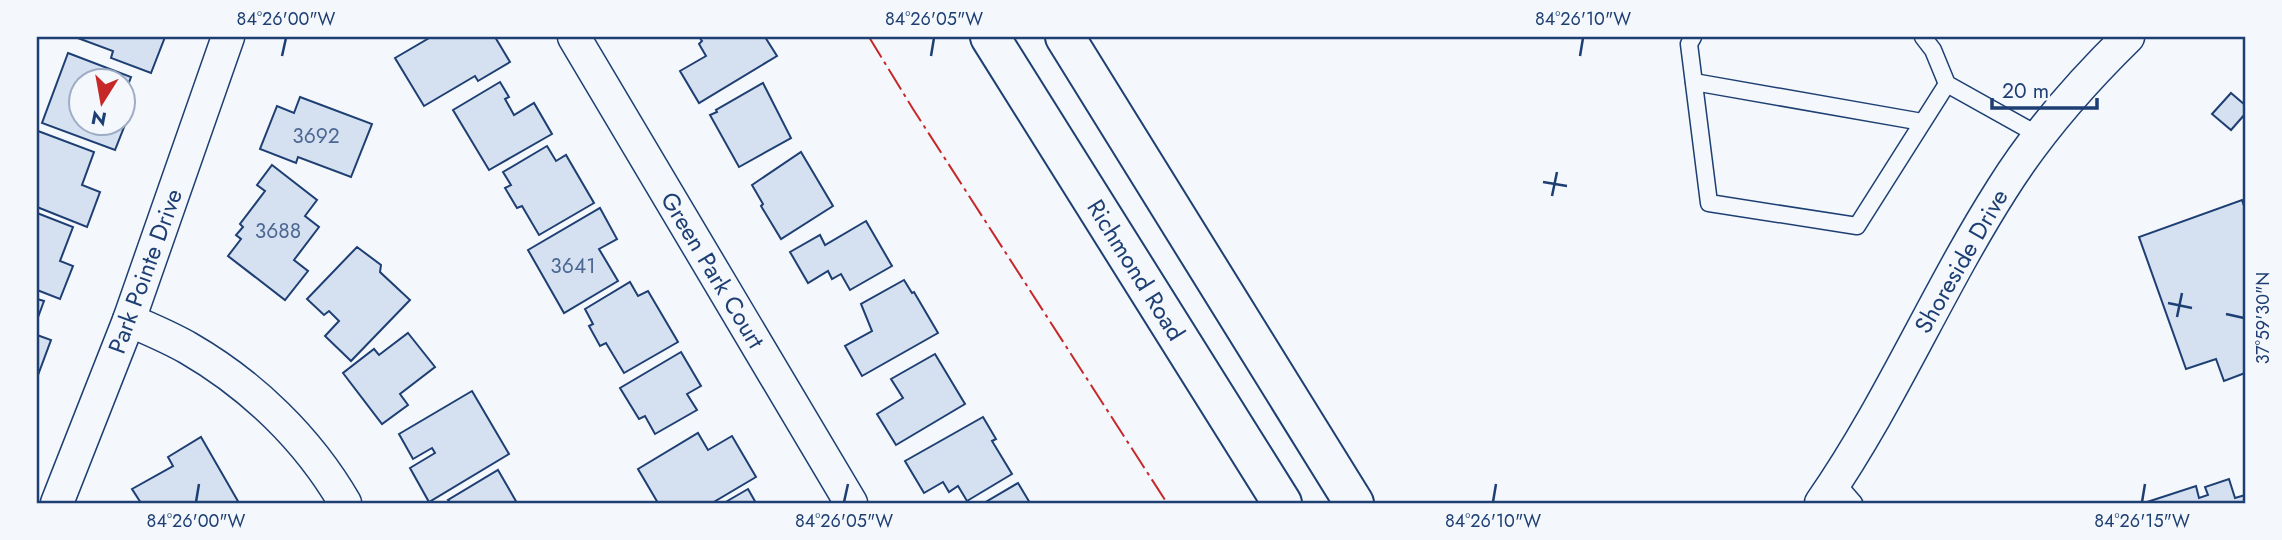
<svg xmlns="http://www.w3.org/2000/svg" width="2282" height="540" font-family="Jost,sans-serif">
<rect width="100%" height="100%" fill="#f4f7fb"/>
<g fill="#d5e0f0" stroke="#1d3f73" stroke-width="2">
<polygon points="75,37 165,37 151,73 111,58 113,51"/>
<polygon points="431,37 495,37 510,62 478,81 475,76 424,106 395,58"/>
<polygon points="699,37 765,37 777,56 699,103 680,71 706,56 699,44 702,41"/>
<polygon points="68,53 131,77 122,101 122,80 80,80 80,122 122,122 122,115 128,117 115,150 42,123"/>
<polygon points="500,82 509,97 505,99 514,115 534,103 552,134 489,170 453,110"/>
<polygon points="763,83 791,138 739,167 710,115 717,112 716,110"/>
<polygon points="2231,93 2245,105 2245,114 2231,130 2212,114"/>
<polygon points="300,97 372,124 351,177 298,157 296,163 260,149 277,106 294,113"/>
<polygon points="38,131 94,152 82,185 100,192 87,227 37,207"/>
<polygon points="547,146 556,161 566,155 594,203 539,235 522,206 517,208 505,188 511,185 503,172"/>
<polygon points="801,152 833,206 781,239 761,206 763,204 752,185"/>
<polygon points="272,165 317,200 305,216 319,227 294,260 308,271 285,300 228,256 241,239 236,235 243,227 240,224 265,191 257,185"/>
<polygon points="2242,200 2245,209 2245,373 2224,381 2216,359 2186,369 2139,237"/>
<polygon points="600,208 617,239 599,249 618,281 564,313 528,250"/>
<polygon points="37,213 73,227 60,261 73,266 60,299 37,290"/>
<polygon points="866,221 892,266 850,290 841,274 832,279 828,271 808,283 790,252 820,235 825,245"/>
<polygon points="357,247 381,265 380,272 410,300 351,361 325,336 339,321 329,311 324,315 307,299"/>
<polygon points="904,280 912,293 914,292 938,333 862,376 845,346 872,331 861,304"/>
<polygon points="630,282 638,296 648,291 678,342 624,373 606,343 600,346 589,326 593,324 585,309"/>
<polygon points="37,299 44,301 37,320"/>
<polygon points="408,333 435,367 400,394 408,405 382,424 343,373 374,349 379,355"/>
<polygon points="37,335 51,340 38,375 37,375"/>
<polygon points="681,352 701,386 687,394 697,410 655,434 645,416 639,419 620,388"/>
<polygon points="935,354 965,404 896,445 877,414 903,398 891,379"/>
<polygon points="472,391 509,454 429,502 410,468 435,453 432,448 413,459 399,434"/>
<polygon points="983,417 996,439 992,441 1012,474 967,501 958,486 949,492 943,482 924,493 905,461"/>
<polygon points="698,433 708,450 732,436 756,477 712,503 658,503 638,469"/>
<polygon points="201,437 239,503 141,503 132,489 173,466 168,457"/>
<polygon points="498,470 517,503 451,503 448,500"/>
<polygon points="2229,479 2235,498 2245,495 2245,503 2144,503 2196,486 2199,498 2208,495 2205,487"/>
<polygon points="1018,483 1030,503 984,503"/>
<polygon points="748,489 756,503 724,503"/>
</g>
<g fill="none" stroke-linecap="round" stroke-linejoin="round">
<g stroke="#1d3f73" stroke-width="19">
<g id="lane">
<polyline points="1693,37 1689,44 1709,203 1857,226 1947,84"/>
<polyline points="1923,37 1933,50 1947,84 2040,136"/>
<polyline points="1694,82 1922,122"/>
<polyline points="1835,481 1854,503"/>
</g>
</g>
<g stroke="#1d3f73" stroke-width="35">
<g id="street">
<polyline points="574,37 851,503"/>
<path d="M129 320C149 329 169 337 188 348 252 385 308 439 345 503"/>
<polyline points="57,503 129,320 228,37"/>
<path d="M1821 503C1890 404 1937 291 2002 189 2037 133 2081 83 2128 37"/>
</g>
</g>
<g stroke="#1d3f73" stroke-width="42">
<g id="highway">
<polyline points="990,37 1282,503"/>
<polyline points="1065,37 1354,503"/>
</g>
</g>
<use href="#lane" stroke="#f4f7fb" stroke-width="16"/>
<use href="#street" stroke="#f4f7fb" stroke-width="32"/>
<use href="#highway" stroke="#f4f7fb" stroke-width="38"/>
<polyline stroke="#c62828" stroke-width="2" stroke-dasharray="24 5 3.5 5" stroke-linecap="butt" points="869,37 913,109 1167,503"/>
</g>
<path fill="none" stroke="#1d3f73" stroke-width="2.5" d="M282 56 286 38M931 56 934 38M1580 56 1583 38M1543 182 1567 186M1552 196 1557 172M2168 303 2192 308M2226 314 2244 318M2177 317 2182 293M196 502 199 484M844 502 848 484M1493 502 1496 484M2142 502 2145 484"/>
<g text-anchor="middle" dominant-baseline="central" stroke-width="5" stroke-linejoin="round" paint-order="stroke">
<g font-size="21" fill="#4b6792">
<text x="316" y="136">3692</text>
<text x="278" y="231">3688</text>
<text x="573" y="266">3641</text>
</g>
<g font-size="24" fill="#1d3f73" stroke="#f4f7fb">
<text transform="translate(1961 261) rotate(-60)">Shoreside Drive</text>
<text transform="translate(713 270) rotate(59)">Green Park Court</text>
<text transform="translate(1136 270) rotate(58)">Richmond Road</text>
<text transform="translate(145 271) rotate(-70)">Park Pointe Drive</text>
</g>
</g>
<rect width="2282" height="540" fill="none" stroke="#f4f7fb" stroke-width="77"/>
<g transform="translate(102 102) rotate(191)"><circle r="33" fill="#f4f7fb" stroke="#9eadc5" stroke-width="2"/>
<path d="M0-5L12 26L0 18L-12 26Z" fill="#c62828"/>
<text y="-10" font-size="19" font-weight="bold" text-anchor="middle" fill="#1d3f73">N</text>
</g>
<path d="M1992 98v10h105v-10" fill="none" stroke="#1d3f73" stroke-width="3.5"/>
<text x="2002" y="98" font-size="21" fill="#1d3f73" stroke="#f4f7fb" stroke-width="5" paint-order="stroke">20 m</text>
<rect x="38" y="38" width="2206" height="464" fill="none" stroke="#1d3f73" stroke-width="2.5"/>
<g font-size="18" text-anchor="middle" fill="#1d3f73">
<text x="286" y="25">84°26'00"W</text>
<text x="934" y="25">84°26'05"W</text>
<text x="1583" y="25">84°26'10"W</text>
<text transform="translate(2263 318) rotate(-90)" y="6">37°59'30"N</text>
<text x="196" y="527">84°26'00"W</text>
<text x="844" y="527">84°26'05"W</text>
<text x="1493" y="527">84°26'10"W</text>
<text x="2142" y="527">84°26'15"W</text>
</g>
</svg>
